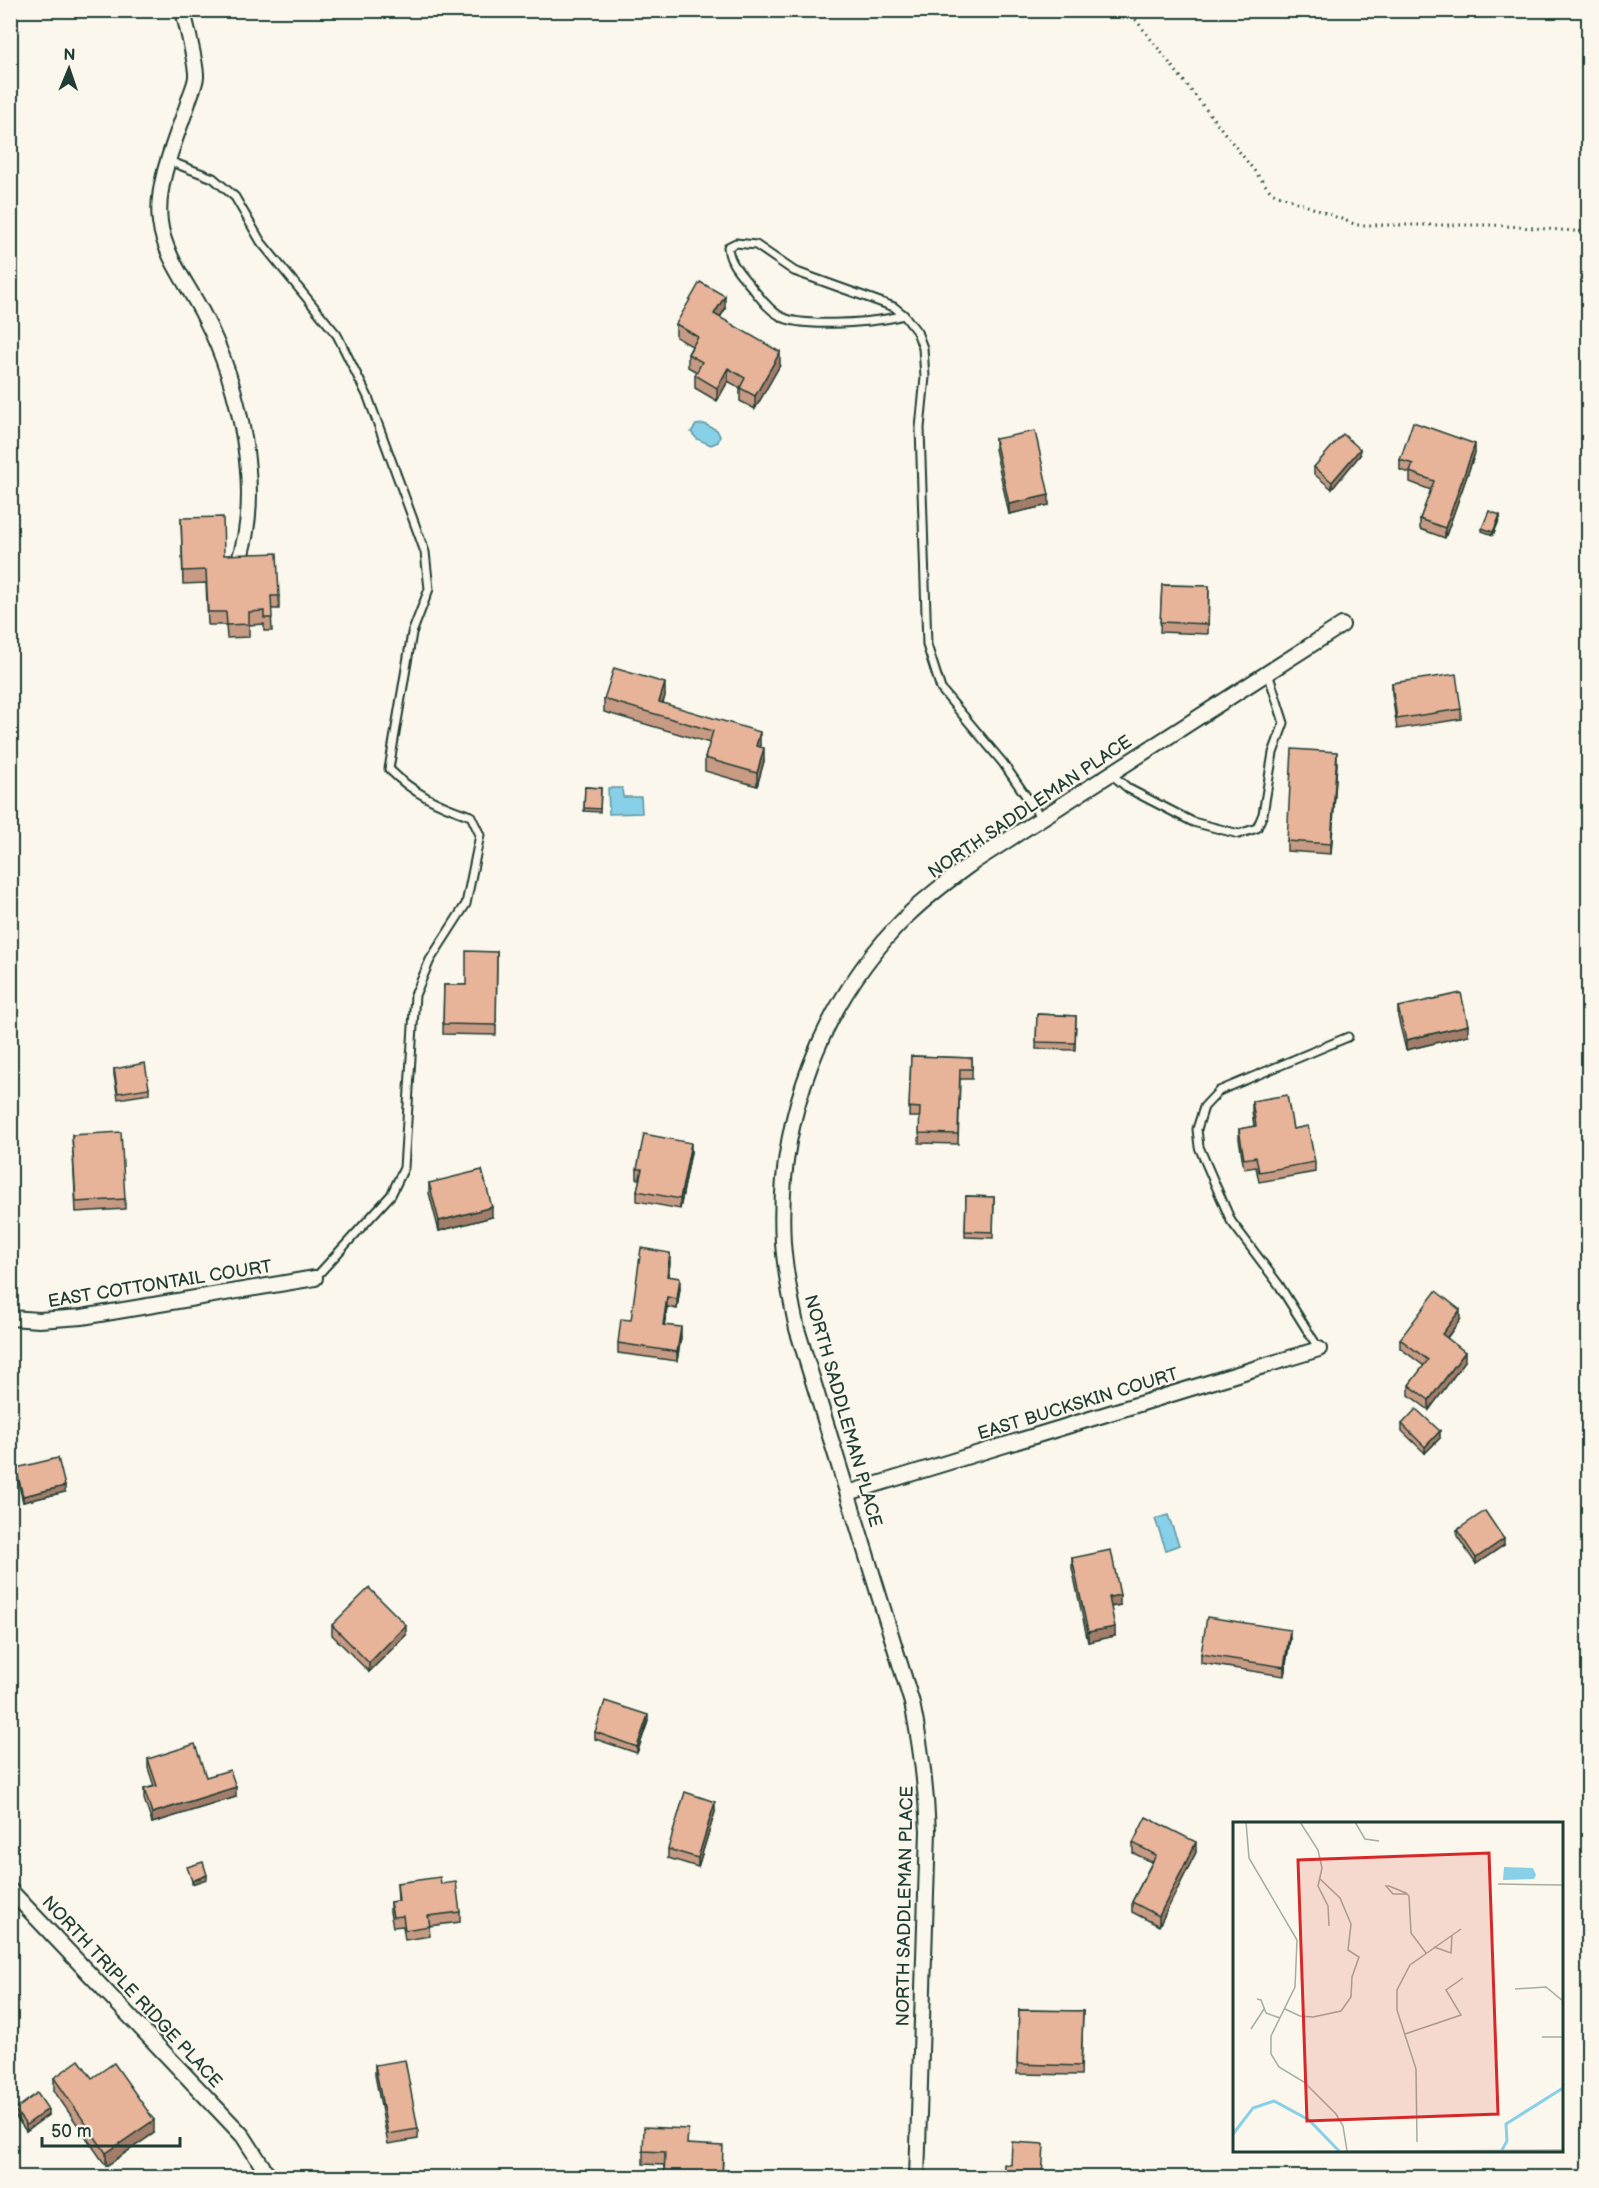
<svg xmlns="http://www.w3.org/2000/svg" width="1599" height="2188" font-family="'Balsamiq Sans',sans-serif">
<rect width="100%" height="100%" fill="#fbf7ec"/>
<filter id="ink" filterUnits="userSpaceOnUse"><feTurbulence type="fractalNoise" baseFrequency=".0167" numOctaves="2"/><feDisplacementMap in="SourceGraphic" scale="12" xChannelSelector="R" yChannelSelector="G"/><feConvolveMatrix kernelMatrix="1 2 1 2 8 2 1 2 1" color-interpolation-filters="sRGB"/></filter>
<g filter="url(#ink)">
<g fill="#87d0e8" stroke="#5d95a0" stroke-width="1.5">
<polygon points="704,424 717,430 720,436 718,442 711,445 697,439 691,432 696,425"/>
<polygon points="608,788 622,788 623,797 641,797 642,813 609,814"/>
<polygon points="1168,1515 1179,1545 1166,1550 1155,1519"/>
</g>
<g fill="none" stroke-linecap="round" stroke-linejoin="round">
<g stroke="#1f3d34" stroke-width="11">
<g id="service">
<path d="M169 161 213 178 235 197 261 242 337 335 368 397 425 552 429 589 412 633 389 769C414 794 438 805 471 816L480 835 466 904 430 960 415 995 404 1168 391 1195 315 1278"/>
<path d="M904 315C880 322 801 329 780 316 767 309 758 294 748 283 739 272 729 262 728 247L736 243 756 245 794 271 894 307 904 315 917 332 923 348 925 377 920 428 927 645 941 689 1003 763 1042 819"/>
<polyline points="1111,774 1129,789 1193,822 1239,834 1257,828 1263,814 1273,753 1284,723 1268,673"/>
<polyline points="1319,1349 1279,1285 1231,1221 1199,1147 1197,1129 1204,1107 1219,1091 1348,1037"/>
</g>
</g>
<g stroke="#1f3d34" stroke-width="18">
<g id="minor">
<path d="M183 10C186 25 197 65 196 77 195 86 190 95 188 103 176 139 155 184 160 222 164 256 189 286 204 316 239 384 265 492 237 566"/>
<polyline points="10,1318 39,1320 82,1317 315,1278"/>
<polyline points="848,1493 1319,1349"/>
<polyline points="10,1890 243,2136 270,2178"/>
<path d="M917 2178 928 1831C926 1787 921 1746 912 1703L797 1329C791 1301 785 1272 783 1243 776 1121 821 1002 907 916 928 895 952 878 975 861L1342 625"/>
</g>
</g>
<polyline stroke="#1f3d34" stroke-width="3" stroke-dasharray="1.5 4.5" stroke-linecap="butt" points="1128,10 1271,192 1357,225 1493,225 1588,232"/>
<use href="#service" stroke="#fbf7ec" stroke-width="7"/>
<use href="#minor" stroke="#fbf7ec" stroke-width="14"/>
</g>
<g fill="#c79a84" stroke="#1f3d34" stroke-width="1.5">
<polygon points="725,309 720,318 780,365 755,409 740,401 740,388 728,381 717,401 695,388 695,375 697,372 688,367 688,354 692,346 676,337 676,324"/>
<polygon points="995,439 1049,505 1009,514 995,449"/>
<polygon points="1475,453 1445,538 1420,529 1420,519 1431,490 1410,482 1410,473 1400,470 1400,460"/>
<polygon points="1360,455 1332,489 1314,474 1314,467"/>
<polygon points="181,518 224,555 279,596 279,609 271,609 272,631 264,631 264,624 249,625 249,637 227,638 226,625 208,625 206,583 183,584"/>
<polygon points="1500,518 1493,535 1482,531 1482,528"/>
<polygon points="1162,585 1209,586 1208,634 1160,632"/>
<polygon points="1392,683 1461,709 1461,719 1397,729 1392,693"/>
<polygon points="665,696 663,703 760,745 760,747 764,761 757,786 705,771 705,758 710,743 604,712 604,699"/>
<polygon points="1337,762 1331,854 1287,851 1287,841"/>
<polygon points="585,787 601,788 600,812 584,811"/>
<polygon points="497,952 496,1035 443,1034 444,985 466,985"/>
<polygon points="1398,1007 1468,1035 1406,1050 1398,1017"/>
<polygon points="1037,1014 1076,1016 1075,1050 1036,1049"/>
<polygon points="911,1056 972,1058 972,1079 960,1079 958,1144 919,1143 920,1117 909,1117"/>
<polygon points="114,1069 149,1088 149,1094 118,1099 114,1075"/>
<polygon points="1252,1101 1293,1129 1315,1162 1315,1172 1259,1182 1256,1167 1244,1169 1239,1139 1239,1129 1254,1126 1252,1111"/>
<polygon points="72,1135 125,1199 125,1209 76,1212"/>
<polygon points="691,1152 680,1209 637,1201 637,1191 640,1179 637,1179 637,1169"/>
<polygon points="429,1183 492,1217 439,1231 429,1193"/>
<polygon points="966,1196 994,1197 993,1238 965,1237"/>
<polygon points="670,1263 668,1276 680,1288 677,1309 667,1307 664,1325 681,1337 677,1361 618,1353 618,1343"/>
<polygon points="1460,1320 1447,1338 1465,1361 1429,1410 1409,1395 1409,1385 1424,1366 1400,1348 1400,1339"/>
<polygon points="1402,1424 1440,1438 1425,1453 1402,1431"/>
<polygon points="16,1468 65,1492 23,1502 16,1474"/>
<polygon points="1457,1530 1504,1545 1476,1564 1457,1536"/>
<polygon points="1072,1558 1120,1605 1111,1607 1115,1636 1088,1642 1072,1568"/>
<polygon points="332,1625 406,1635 369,1672 332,1635"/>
<polygon points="1290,1639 1284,1676 1201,1663 1201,1654"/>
<polygon points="648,1721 637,1753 595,1739 595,1732"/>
<polygon points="148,1759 206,1777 236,1797 152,1823 144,1799 144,1789 154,1786 148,1768"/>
<polygon points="715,1812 698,1867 668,1858 668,1849"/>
<polygon points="1133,1843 1196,1852 1159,1926 1132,1912 1132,1902 1152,1862 1133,1853"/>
<polygon points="397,1883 441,1884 460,1912 460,1922 429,1926 430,1936 405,1940 403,1926 393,1927 390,1912 390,1902 398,1901"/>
<polygon points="1019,2010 1083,2011 1081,2075 1017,2074"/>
<polygon points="375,2065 418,2129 418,2139 388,2144 375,2075"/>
<polygon points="54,2078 154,2133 106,2166 54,2091"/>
<polygon points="15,2110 48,2115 26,2131 15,2116"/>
<polygon points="688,2144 723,2159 722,2178 664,2178 664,2165 643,2164 643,2151"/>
</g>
<g fill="#a27d6b" stroke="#1f3d34" stroke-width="1.5">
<polygon points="725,296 725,309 714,327 714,314"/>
<polygon points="780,352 780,365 755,409 755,396"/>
<polygon points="728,368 728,381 717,401 717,388"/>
<polygon points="1475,444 1475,453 1445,538 1445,528"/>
<polygon points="1360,449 1360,455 1332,489 1332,482"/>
<polygon points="1049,495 1049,505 1009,514 1009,504"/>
<polygon points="1500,515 1500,518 1493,535 1493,532"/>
<polygon points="665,683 665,696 659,715 659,702"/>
<polygon points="760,732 760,745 756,759 756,746"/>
<polygon points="764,748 764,761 757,786 757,773"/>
<polygon points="1337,752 1337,762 1331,854 1331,844"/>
<polygon points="1468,1025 1468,1035 1406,1050 1406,1040"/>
<polygon points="691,1143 691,1152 680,1209 680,1199"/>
<polygon points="492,1207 492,1217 439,1231 439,1221"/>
<polygon points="670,1253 670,1263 667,1286 667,1276"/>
<polygon points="680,1278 680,1288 677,1309 677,1299"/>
<polygon points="667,1297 667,1307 663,1334 663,1325"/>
<polygon points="1460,1310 1460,1320 1442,1344 1442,1334"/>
<polygon points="681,1327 681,1337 677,1361 677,1352"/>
<polygon points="1465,1352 1465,1361 1429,1410 1429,1400"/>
<polygon points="1440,1431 1440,1438 1425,1453 1425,1447"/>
<polygon points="65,1486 65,1492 23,1502 23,1496"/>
<polygon points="1504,1539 1504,1545 1476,1564 1476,1558"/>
<polygon points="1120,1595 1120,1605 1109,1607 1109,1597"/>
<polygon points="406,1625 406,1635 369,1672 369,1663"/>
<polygon points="1115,1627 1115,1636 1088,1642 1088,1632"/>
<polygon points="1290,1630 1290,1639 1284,1676 1284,1667"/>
<polygon points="648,1715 648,1721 637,1753 637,1747"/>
<polygon points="236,1787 236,1797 152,1823 152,1813"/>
<polygon points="715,1802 715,1812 698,1867 698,1858"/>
<polygon points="1196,1842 1196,1852 1159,1926 1159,1916"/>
<polygon points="207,1875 207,1879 192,1884 192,1881"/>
<polygon points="48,2109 48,2115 26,2131 26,2125"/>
<polygon points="154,2120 154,2133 106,2166 106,2153"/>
</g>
<g fill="#e7b399" stroke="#1f3d34" stroke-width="1.5">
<polygon points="700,282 725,296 714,314 780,352 755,396 740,388 745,378 728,368 717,388 695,375 702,362 688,354 698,337 676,324"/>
<polygon points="1413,422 1475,444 1445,528 1420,519 1434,481 1410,472 1413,464 1400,460"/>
<polygon points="1035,431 1049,495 1009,504 995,439"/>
<polygon points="1343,434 1360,449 1332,482 1314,467"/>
<polygon points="1489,511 1500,515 1493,532 1482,528"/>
<polygon points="223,517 224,555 277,553 279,596 271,596 272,618 264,618 264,611 249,612 249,624 227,625 226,612 208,612 206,570 183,571 181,518"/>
<polygon points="1162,585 1209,586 1208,624 1160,622"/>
<polygon points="614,668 665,683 659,702 760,732 756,746 764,748 757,773 705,758 713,731 604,699"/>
<polygon points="1456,674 1461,709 1397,719 1392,683"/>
<polygon points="1292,749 1337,752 1331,844 1287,841"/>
<polygon points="585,787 601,788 600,809 584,808"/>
<polygon points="466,951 497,952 496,1025 443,1024 444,985 466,985"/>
<polygon points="1461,993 1468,1025 1406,1040 1398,1007"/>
<polygon points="1037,1014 1076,1016 1075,1043 1036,1042"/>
<polygon points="911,1056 972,1058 972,1069 960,1069 958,1134 919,1133 920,1108 909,1107"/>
<polygon points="145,1063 149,1088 118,1093 114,1069"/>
<polygon points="1287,1095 1293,1129 1308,1126 1315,1162 1259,1172 1256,1157 1244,1159 1239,1129 1256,1126 1252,1101"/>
<polygon points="121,1132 125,1199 76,1202 72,1135"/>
<polygon points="644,1134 691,1143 680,1199 637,1191 642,1169 637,1169"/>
<polygon points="482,1170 492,1207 439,1221 429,1183"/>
<polygon points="966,1196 994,1197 993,1232 965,1231"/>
<polygon points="641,1248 670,1253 667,1276 680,1278 677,1299 667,1297 663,1325 681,1327 677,1352 618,1343 621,1319 631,1320"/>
<polygon points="1436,1291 1460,1310 1442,1334 1465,1352 1429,1400 1409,1385 1428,1360 1400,1339"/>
<polygon points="1416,1409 1440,1431 1425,1447 1402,1424"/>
<polygon points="58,1458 65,1486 23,1496 16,1468"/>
<polygon points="1485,1511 1504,1539 1476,1558 1457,1530"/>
<polygon points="1111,1550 1120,1595 1109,1597 1115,1627 1088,1632 1072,1558"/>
<polygon points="369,1588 406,1625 369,1663 332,1625"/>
<polygon points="1207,1617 1290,1630 1284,1667 1201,1654"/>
<polygon points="605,1701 648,1715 637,1747 595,1732"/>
<polygon points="195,1744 206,1777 230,1770 236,1787 152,1813 144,1789 157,1786 148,1759"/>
<polygon points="685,1792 715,1802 698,1858 668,1849"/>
<polygon points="1146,1817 1196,1842 1159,1916 1132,1902 1156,1855 1133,1843"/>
<polygon points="203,1862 207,1875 192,1881 187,1867"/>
<polygon points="440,1877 441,1884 456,1882 460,1912 428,1916 430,1926 405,1930 403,1916 393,1917 390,1902 399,1901 397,1883"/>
<polygon points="1019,2010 1083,2011 1081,2066 1017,2064"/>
<polygon points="79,2060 92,2078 114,2063 154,2120 106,2153 54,2078"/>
<polygon points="405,2060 418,2129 388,2134 375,2065"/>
<polygon points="37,2093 48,2109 26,2125 15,2110"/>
<polygon points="644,2127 688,2129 687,2144 723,2146 722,2178 664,2178 665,2152 643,2151"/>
<polygon points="1012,2142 1044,2144 1042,2178 1003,2178 1004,2164 1011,2165"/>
</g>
</g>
<g text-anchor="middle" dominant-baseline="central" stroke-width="4.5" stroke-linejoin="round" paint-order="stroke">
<g font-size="18" fill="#1f3d34" stroke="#fbf7ec">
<text transform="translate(1030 807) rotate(-34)">NORTH SADDLEMAN PLACE</text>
<text transform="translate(160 1284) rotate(-9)">EAST COTTONTAIL COURT</text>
<text transform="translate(1078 1404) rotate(-17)">EAST BUCKSKIN COURT</text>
<text transform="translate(843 1411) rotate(74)">NORTH SADDLEMAN PLACE</text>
<text transform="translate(905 1906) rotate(-89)">NORTH SADDLEMAN PLACE</text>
<text transform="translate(132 1992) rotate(47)">NORTH TRIPLE RIDGE PLACE</text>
</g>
</g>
<g transform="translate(1233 1822)">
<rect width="330" height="330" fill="#fbf7ec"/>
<path d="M271 45 300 46 303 53 301 57 270 58Z" fill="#87d0e8"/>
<path fill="none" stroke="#87d0e8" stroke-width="3" d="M0 312 20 286 41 279 76 298 107 330M269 328 274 319 273 302 330 266"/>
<path fill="none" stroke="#a3ada2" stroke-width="1.5" d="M13 0 16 36 64 118 62 165 38 214V232L46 245 71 260 103 292 110 304 114 329M67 0 85 28 89 46 85 64 95 84 96 104M122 0 132 17 146 19M265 62 330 63M174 72H160L153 64H156L173 71 176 74 178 111 193 131M201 125 218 131 219 113M282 167 313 165 330 179M24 177 28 178 33 191 47 196M52 187 67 194 80 195 108 189 118 175 119 155 126 135 115 128 118 102 107 76 86 56M18 207 31 187M172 212 228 193 213 168 230 156M309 215H330M184 320 183 247 164 188V168L177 143 228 107M4 330 330 328"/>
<path fill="#d62828" fill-opacity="0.15" stroke="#d62828" stroke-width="3" d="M256 31 265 292 74 299 65 38Z"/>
<rect width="330" height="330" fill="none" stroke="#1f3d34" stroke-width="3"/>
</g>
<rect width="1599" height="2188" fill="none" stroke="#fbf7ec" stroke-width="36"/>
<rect x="18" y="18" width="1563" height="2152" fill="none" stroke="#1f3d34" stroke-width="2" filter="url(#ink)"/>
<g transform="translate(69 69) rotate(2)" stroke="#fbf7ec" stroke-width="4.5" paint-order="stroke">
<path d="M0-4.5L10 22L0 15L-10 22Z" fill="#1f3d34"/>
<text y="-9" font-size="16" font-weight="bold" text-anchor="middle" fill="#1f3d34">N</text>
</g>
<path d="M42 2137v9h138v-9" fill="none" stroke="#1f3d34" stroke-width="3"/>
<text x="51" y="2137" font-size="18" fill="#1f3d34" stroke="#fbf7ec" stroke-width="4.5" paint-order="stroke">50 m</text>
</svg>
